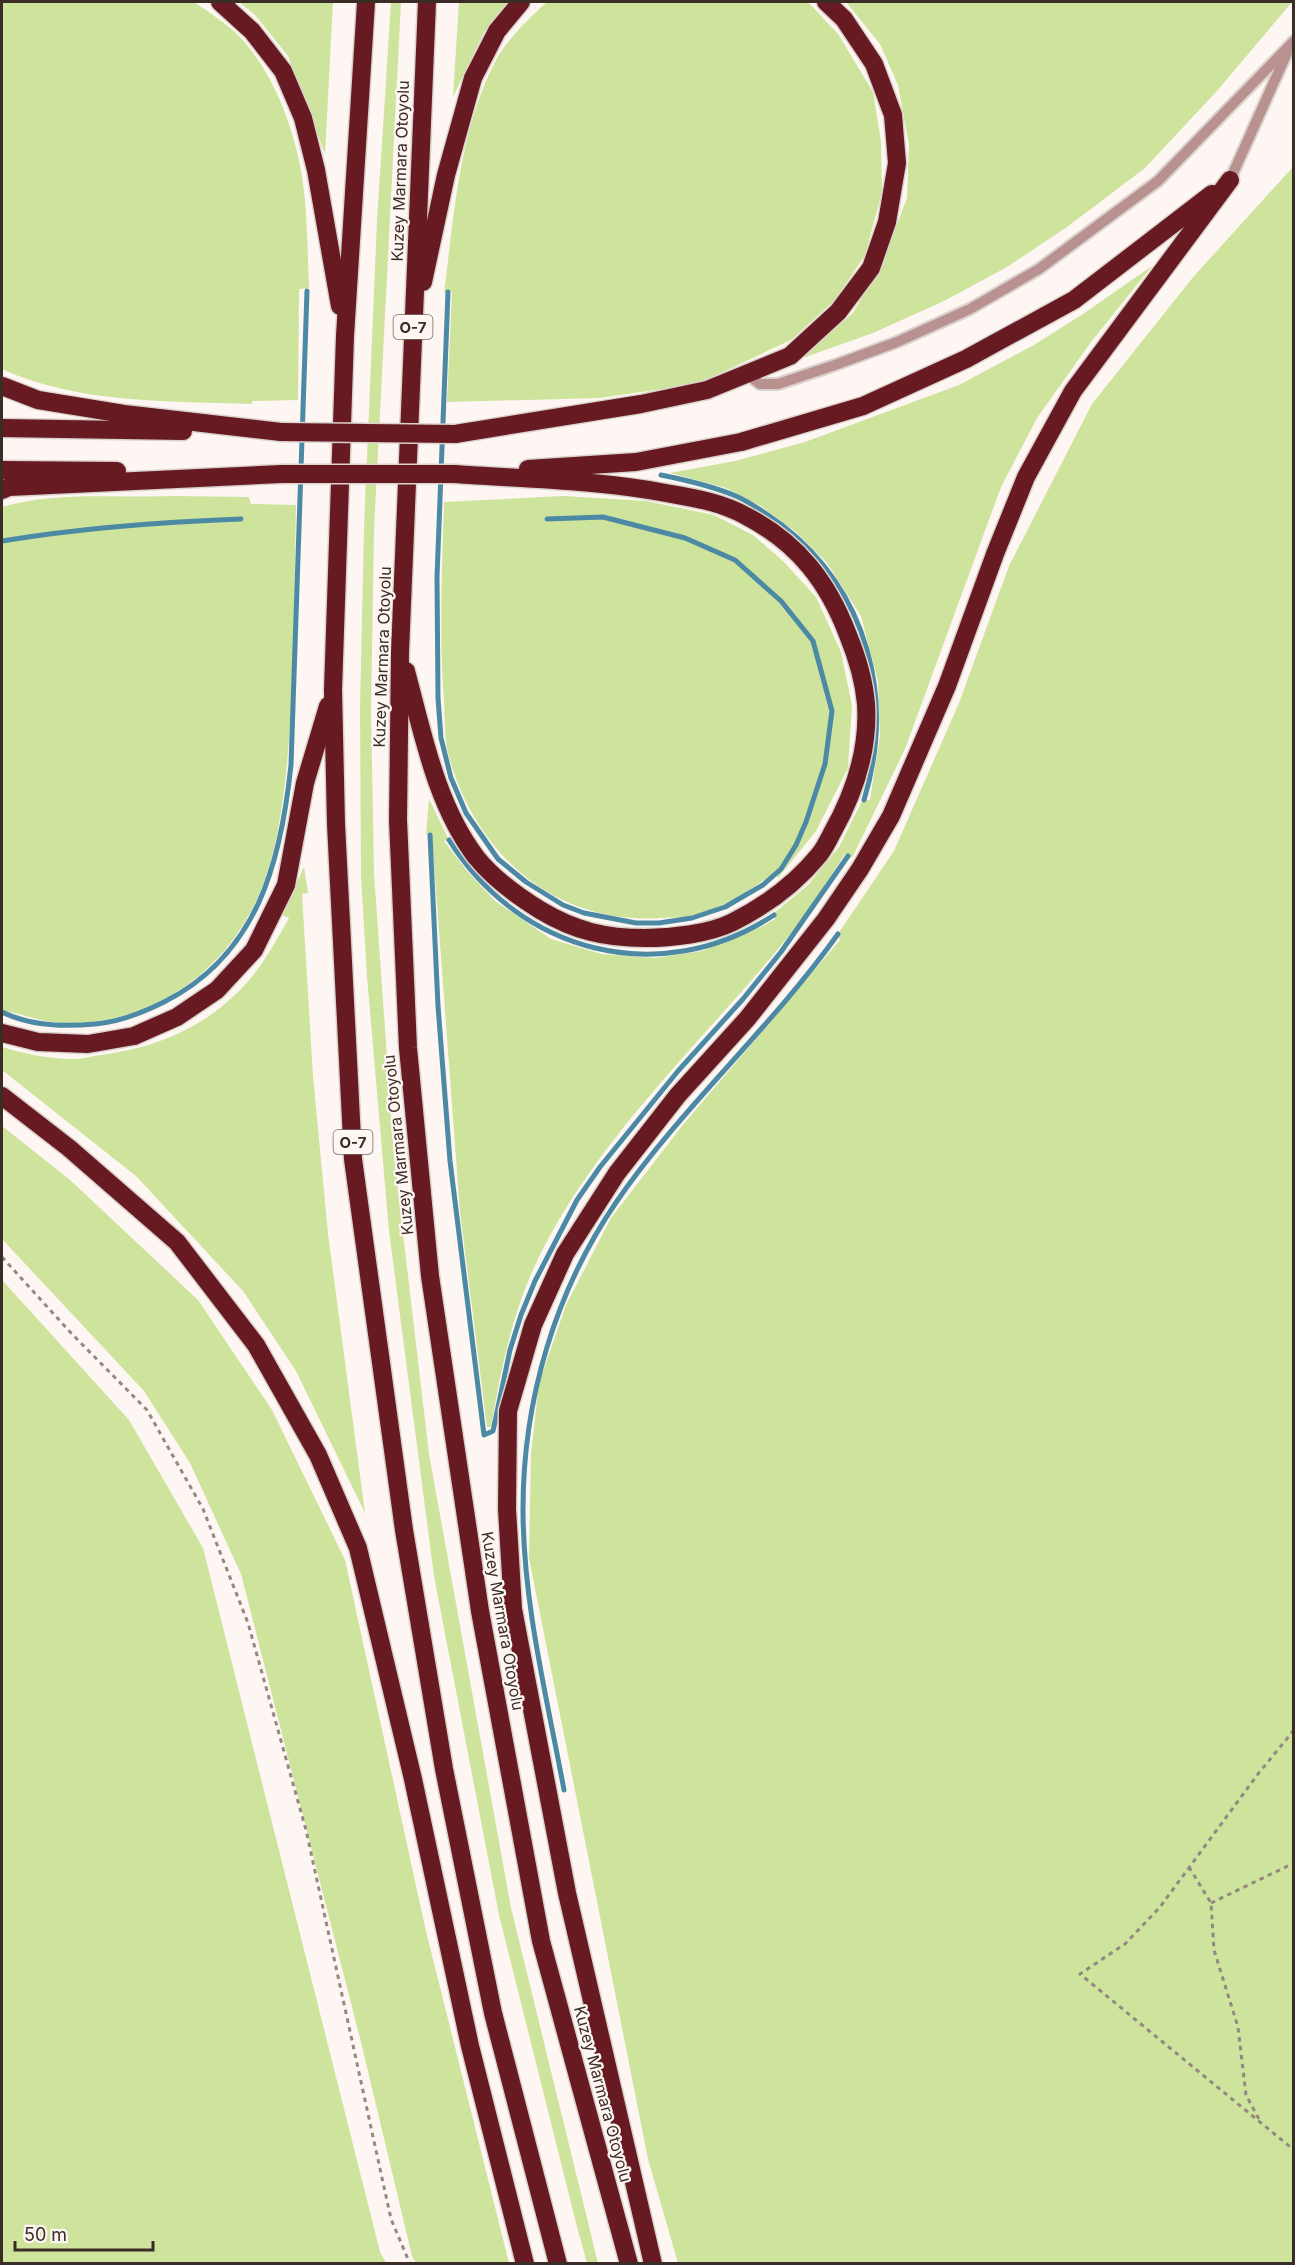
<svg xmlns="http://www.w3.org/2000/svg" width="1295" height="2265" font-family="Inter,sans-serif">
<rect width="100%" height="100%" fill="#fdf6f2"/>
<g fill="#cee39c">
<path d="M2 2H194C210 13 227 24 241 38 271 71 290 118 299 161 308 202 307 247 309 288L299 289 298 400 252 401V404C169 401 79 404 2 369Z"/>
<polygon points="239,2 333,2 325,154 288,56 255,15"/>
<polygon points="391,2 401,2 374,530 371,709 374,873 394,1157 429,1454 511,1908 598,2263 587,2263 577,2227 499,1915 434,1576 389,1231 367,976 361,876 360,708 364,528 377,221"/>
<polygon points="459,2 509,2 484,32 453,97"/>
<path d="M547 2H808L838 34 873 92 881 142 882 192 865 255 835 300 791 340 697 384 599 398 447 402 452 292 444 293C454 216 459 131 496 60 507 40 530 17 547 2Z"/>
<polygon points="846,2 1005,2 1018,3 1292,2 1216,92 1145,168 1067,227 1007,267 944,301 873,333 800,359 853,313 884,259 907,198 909,145 898,85 880,44"/>
<polygon points="1293,167 1293,2263 678,2263 648,2159 529,1558 531,1454 539,1383 566,1305 611,1218 682,1126 840,940 838,934 894,851 959,703 1009,566 1092,404 1194,276"/>
<path d="M1152 266 1091 342 1037 418 1001 487 905 749 852 858 845 854C825 884 806 915 783 943 696 1049 588 1146 531 1274 510 1323 500 1375 491 1427H487L460 1212 432 836 426 834 429 799 449 840 444 841 467 871 495 901 551 939 602 954 655 958 702 951 761 927 775 919 773 914 808 885 839 847 862 801 870 800 880 736 878 681 861 616 827 563 796 532 761 506 726 488 670 473 735 461 805 442 959 385 1034 345 1083 314Z"/>
<path d="M174 496 249 497 251 504 296 505C294 591 295 678 287 764 282 810 276 859 256 901 229 959 180 1001 118 1017 95 1023 65 1025 41 1020 28 1017 15 1012 2 1011V507C54 491 119 498 174 496Z"/>
<path d="M564 496 646 501 714 515 753 535 783 561 816 597 841 652 852 706 848 768 816 831 778 878 774 873C748 891 721 910 689 916 681 918 671 917 662 918 556 925 477 856 449 757 444 740 445 720 444 702 439 635 442 569 444 502Z"/>
<path d="M304 867 308 893 302 894 313 1076 328 1234 365 1513 296 1371 243 1291 136 1176 2 1070V1047C25 1054 49 1059 74 1059 83 1059 92 1056 101 1055 154 1048 202 1029 240 990 261 969 275 943 289 918L282 915Z"/>
<polygon points="2,1126 69,1179 198,1300 272,1410 345,1560 425,1927 509,2263 416,2263 412,2256 362,2046 241,1574 190,1463 144,1391 2,1239"/>
<polygon points="2,1280 129,1420 203,1548 380,2252 386,2263 2,2263"/>
</g>
<g fill="none" stroke-linecap="round" stroke-linejoin="round">
<g stroke="#4b89a5" stroke-width="5">
<polyline points="448,292 437,577 438,698 441,738 451,778 466,813 498,859 526,882 563,905 584,913 636,923 659,923 692,918 725,907 763,885 781,869 796,845 806,822 825,764 832,711 813,641 781,601 735,560 685,538 603,517 547,519"/>
<path d="M661 475C686 480 712 486 736 496 752 503 768 515 782 525 868 592 895 698 864 800"/>
<path d="M2 541C81 528 160 522 241 519"/>
<polyline points="430,835 438,1006 450,1161 484,1435 493,1431 510,1350 521,1315 535,1281 577,1200 600,1167 678,1071 743,999 781,952 848,856"/>
<path d="M449 840C520 953 660 990 774 915"/>
<path d="M2 1012C30 1026 64 1027 95 1024 120 1022 142 1013 164 1002 258 955 281 861 291 765L307 291"/>
<path d="M564 1790C547 1698 523 1603 523 1509 523 1400 555 1291 617 1201 683 1106 771 1028 838 934"/>
</g>
<g stroke="#dad2cd" stroke-width="14">
<g id="service">
<polyline points="1230,180 1287,53"/>
<polyline points="747,374 760,384 778,384 835,365 897,342 970,309 1039,269 1158,181 1294,41"/>
</g>
</g>
<g stroke="#dad2cd" stroke-width="21">
<g id="motorway">
<polyline points="220,2 252,31 283,71 303,118 316,170 340,306"/>
<polyline points="366,2 345,336 333,690 336,824 353,1159 404,1530 444,1769 493,2013 558,2264"/>
<polyline points="427,2 400,652 398,820 408,1048 430,1276 480,1611 541,1941 629,2264"/>
<polyline points="423,282 446,175 473,78 497,31 521,2"/>
<polyline points="2,386 38,400 124,414 281,432"/>
<polyline points="2,428 183,431"/>
<polyline points="455,434 641,404 707,390 790,356 838,312 871,268 887,222 897,163 893,115 874,64 844,19 826,2"/>
<polyline points="528,469 636,462 741,442 863,406 966,359 1074,300 1212,194"/>
<polyline points="2,470 117,471"/>
<polyline points="2,490 9,487 282,474"/>
<path d="M406 671C423 734 436 804 476 857 492 877 519 897 540 910 575 931 605 938 645 938 671 938 709 934 733 922 765 906 796 883 819 855 824 849 828 841 832 833 854 794 869 750 866 704 864 680 857 657 848 635 828 582 798 543 746 516 721 502 694 498 666 493 596 480 525 479 454 474"/>
<polyline points="2,1033 38,1042 88,1044 134,1036 177,1017 217,990 254,950 286,885 305,783 328,706"/>
<polyline points="2,1096 69,1148 177,1242 256,1345 318,1455 358,1548 413,1779 470,2046 525,2264"/>
<polyline points="653,2264 567,1893 513,1609 507,1509 508,1411 533,1325 565,1254 617,1173 678,1095 747,1019 826,919 860,869 891,816 947,686 995,554 1026,477 1073,391 1230,180"/>
</g>
</g>
<g stroke="#938882" stroke-width="3" stroke-dasharray="4.5 4.5" stroke-linecap="butt">
<polyline points="1294,382 1294,387"/>
<polyline points="2,1257 71,1333 147,1410 203,1509 248,1623 306,1830 391,2219 410,2264"/>
<polyline points="1294,1730 1258,1774 1160,1907 1125,1944 1080,1974 1294,2150"/>
<polyline points="1189,1867 1211,1903 1214,1950 1238,2027 1246,2095 1260,2121"/>
<polyline points="1211,1903 1294,1863"/>
</g>
<use href="#service" stroke="#b99190" stroke-width="10"/>
<use href="#motorway" stroke="#671a21" stroke-width="18"/>
<g stroke="#dad2cd" stroke-width="21" stroke-linecap="butt">
<g id="motorway-bridge">
<polyline points="281,432 455,434"/>
<polyline points="282,474 454,474"/>
</g>
</g>
<use href="#motorway-bridge" stroke="#671a21" stroke-width="18"/>
</g>
<g text-anchor="middle" dominant-baseline="central" stroke-width="4.5" stroke-linejoin="round" paint-order="stroke">
<g fill="#fdf6f2" stroke="#756962" stroke-width="1.5">
<rect x="393.5" y="315" width="39" height="24" rx="4.5"/>
<rect x="333.5" y="1130" width="39" height="24" rx="4.5"/>
</g>
<g font-size="15" font-weight="bold" fill="#3b2d25">
<text x="413" y="327">O-7</text>
<text x="353" y="1142">O-7</text>
</g>
<g font-size="16" fill="#3b2d25" stroke="#fdf6f2">
<text transform="translate(400 171) rotate(-88)">Kuzey Marmara Otoyolu</text>
<text transform="translate(382 657) rotate(-88)">Kuzey Marmara Otoyolu</text>
<text transform="translate(398 1145) rotate(-96)">Kuzey Marmara Otoyolu</text>
<text transform="translate(503 1621) rotate(80)">Kuzey Marmara Otoyolu</text>
<text transform="translate(603 2094) rotate(75)">Kuzey Marmara Otoyolu</text>
</g>
</g>
<rect width="1295" height="2265" fill="none" stroke="#3b2d25" stroke-width="6"/>
<path d="M15 2241v9h138v-9" fill="none" stroke="#3b2d25" stroke-width="3"/>
<text x="24" y="2241" font-size="18" fill="#3b2d25" stroke="#fdf6f2" stroke-width="4.5" paint-order="stroke">50 m</text>
</svg>
